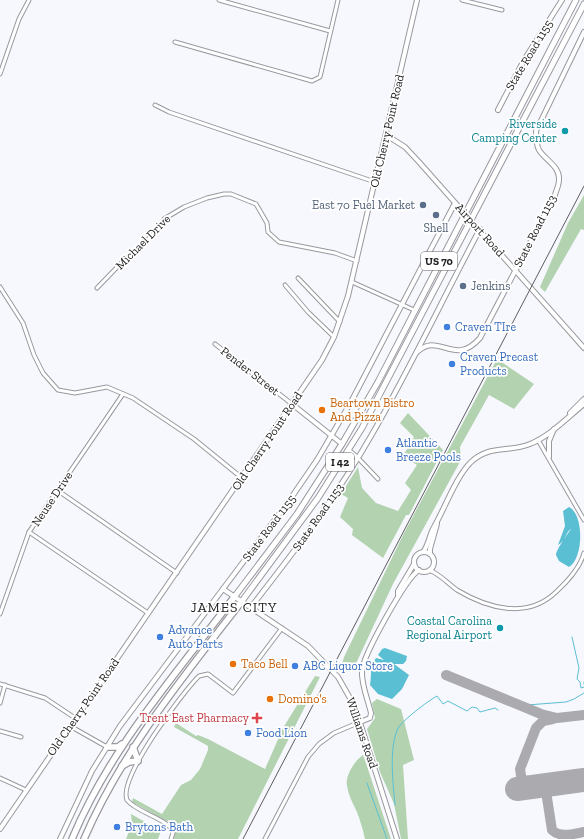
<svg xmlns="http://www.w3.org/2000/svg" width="584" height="839" font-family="'Zilla Slab',serif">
<rect width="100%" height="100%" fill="#f7f8fe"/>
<g fill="#b3d3b0">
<polygon points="584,195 584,230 581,229 545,292 540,287 568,223"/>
<polygon points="497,359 534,384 514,409 489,395 460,447 461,460 393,584 353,670 344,673 340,671 344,657 404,533"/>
<polygon points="408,413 443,450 409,515 406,515 383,558 352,535 353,529 340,517 348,498 341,494 358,467 362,488 376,503 398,511 411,490 405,483 417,465 403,456 414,437 400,423"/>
<polygon points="315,676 320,677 238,839 174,839 176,826 132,802 133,798 162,814 181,785 191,780 200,769 208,750 208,746 174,727 176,723 196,736 198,735 208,739 265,769 283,728"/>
<polygon points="377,699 401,709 414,760 403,765 408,839 401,839 394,804 380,772 367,729 375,718 372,703"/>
<path d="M363 755 365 760 391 839H365C363 830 360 820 357 812 353 803 348 795 347 785 345 776 355 760 363 755Z"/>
<polygon points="131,814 161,831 158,839 126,839 132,824"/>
</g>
<g fill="#5abfd3">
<path d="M569 507C584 514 584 558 569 567L559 561 556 555C556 550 568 533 571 529 566 531 565 542 558 545L565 526 563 511Z"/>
<path d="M385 648 407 656 406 661 403 664H394L409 675 402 689 392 699 378 694 370 685C372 675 369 667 376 658L384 660 378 655 382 649Z"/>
</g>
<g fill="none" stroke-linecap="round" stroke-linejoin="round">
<g stroke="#5abfd3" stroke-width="1">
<polyline points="572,637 579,668 577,679 580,682 581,688 584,687"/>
<polyline points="584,682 584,684"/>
<polyline points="527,705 566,702 574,699 584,693"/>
<polyline points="367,783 387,839"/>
<path d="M395 805C393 783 389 751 397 730 401 721 428 701 437 696L443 704 448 701 467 711 472 707 477 708 480 712 495 708 498 710"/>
</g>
<g stroke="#aaaaaf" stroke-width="10">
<polyline points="446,675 541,714 557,718 584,715"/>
<path d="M545 785 552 830C560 838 573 834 584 832"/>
<polyline points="523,788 520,769 536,728 543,721 553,719"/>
</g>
<polyline stroke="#aaaaaf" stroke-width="24" points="517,789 584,780"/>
<g stroke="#98999e" stroke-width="5">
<g id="minor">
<polyline points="219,0 330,31"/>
<polyline points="462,0 502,10"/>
<polyline points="175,42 312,81 320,77 338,0"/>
<polyline points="0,74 19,19 29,0"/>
<polyline points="155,105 169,112 375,182"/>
<polyline points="298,278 340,322"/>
<polyline points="352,282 414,310"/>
<polyline points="285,285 308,312 334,337"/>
<polyline points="0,287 23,323 34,355 43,373 58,390 75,393 107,387 133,398 194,439 242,478"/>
<polyline points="97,288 126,258 141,247 161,225 164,219 184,207 207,198 224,194 231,194 256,204 267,223 268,232 279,242 335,253 357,261"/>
<polyline points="215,344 292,404"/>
<polyline points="538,440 584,520"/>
<polyline points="358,458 378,479"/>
<polyline points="57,490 177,573"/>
<polyline points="29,532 148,613"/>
<path d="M429 570C440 574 447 583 457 590 487 608 527 620 556 592 567 582 580 568 584 553"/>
<polyline points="0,614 29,532 123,394"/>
<polyline points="0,684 45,698 75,718"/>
<polyline points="0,703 5,685"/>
<polyline points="70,726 107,747"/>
<polyline points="0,731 21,737"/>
<polyline points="0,778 26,790"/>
<path d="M171 839 173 833C170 819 137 813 127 800 118 778 182 693 199 676L208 674 233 693 282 628"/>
<polyline points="265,839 308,757 319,744 334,733 360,722"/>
</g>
</g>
<g stroke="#98999e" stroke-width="6">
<g id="tertiary">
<polyline points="498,110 524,60 562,0"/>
<polyline points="386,135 405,147 419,162 584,348"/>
<path d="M417 352C439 331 454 368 480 338L555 195C556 191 559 185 559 180 560 166 545 160 539 150 536 144 536 138 536 131L584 32"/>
<polyline points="292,404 342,444"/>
<polyline points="570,413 584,399"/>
<polyline points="348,450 358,458"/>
<polyline points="549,457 549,441 554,429"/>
<path d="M423 552C429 545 429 535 434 527 445 508 455 479 470 463 489 444 508 453 530 444 550 436 567 418 584 404"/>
<circle cx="424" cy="562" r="10"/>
<polyline points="430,554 430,549 437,524"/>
<polyline points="223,589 308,646 338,677 355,707 397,839"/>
<polyline points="398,595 398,591 414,564"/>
<path d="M251 607C294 552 336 497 371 436 410 369 443 298 480 229"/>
<path d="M360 722 370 718 371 713C368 700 361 684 362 671 363 655 406 578 419 570"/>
<polyline points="0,829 322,360 334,337 348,296 417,0"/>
<polyline points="60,839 92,771 120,726 289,501 317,460 351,402 455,203"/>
</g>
</g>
<g stroke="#98999e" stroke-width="7">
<g id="trunk">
<polyline points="235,596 297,514 342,444 378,382 576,0"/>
<polyline points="242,601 318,498 362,428 584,4"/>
</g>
</g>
<g stroke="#98999e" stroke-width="8">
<g id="motorway">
<polyline points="107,747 118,747 122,744"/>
<polyline points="122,766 129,762 138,761 133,747"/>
<path d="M72 839C110 748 176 674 235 596"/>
<path d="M84 839C122 751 184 676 242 601"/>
</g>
</g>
<use href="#minor" stroke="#fff" stroke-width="3"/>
<use href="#tertiary" stroke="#fff" stroke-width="4"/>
<use href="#trunk" stroke="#fff" stroke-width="5"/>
<use href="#motorway" stroke="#fff" stroke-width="5.5"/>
<polyline stroke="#5d5d60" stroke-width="1" points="243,839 584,186"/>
</g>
<g fill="#0f9aa8" stroke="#fff" stroke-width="1.5">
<circle cx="565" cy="131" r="4"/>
<circle cx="500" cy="628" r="4"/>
</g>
<g fill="#5c6f8a" stroke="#fff" stroke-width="1.5">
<circle cx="423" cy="205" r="4"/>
<circle cx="436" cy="215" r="4"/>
<circle cx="463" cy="286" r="4"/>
</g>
<g fill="#3f7fe0" stroke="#fff" stroke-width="1.5">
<circle cx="447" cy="327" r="4"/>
<circle cx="452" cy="364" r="4"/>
<circle cx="388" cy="450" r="4"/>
<circle cx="160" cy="637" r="4"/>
<circle cx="295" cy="666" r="4"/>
<circle cx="248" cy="733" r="4"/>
<circle cx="117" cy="827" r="4"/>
</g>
<g fill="#e8710a" stroke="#fff" stroke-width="1.5">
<circle cx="322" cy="410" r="4"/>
<circle cx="233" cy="664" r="4"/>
<circle cx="270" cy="699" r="4"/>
</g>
<path fill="#e0444e" stroke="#fff" stroke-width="1.5" d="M255 712h4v4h4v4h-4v4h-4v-4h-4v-4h4z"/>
<g text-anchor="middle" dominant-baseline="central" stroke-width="3.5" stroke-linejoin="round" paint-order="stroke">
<g fill="#fff" stroke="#646466" stroke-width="1">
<rect x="421" y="252" width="36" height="18" rx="3"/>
<rect x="326" y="453" width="28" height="18" rx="3"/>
</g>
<g font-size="11" font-weight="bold" fill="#222224">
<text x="439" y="261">US 70</text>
<text x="340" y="462">I 42</text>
</g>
<g font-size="12" fill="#222224" stroke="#fff">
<text transform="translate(529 55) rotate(-59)">State Road 1155</text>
<text transform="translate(387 131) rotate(-77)">Old Cherry Point Road</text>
<text transform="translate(480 230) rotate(48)">Airport Road</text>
<text transform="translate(535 231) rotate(-63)">State Road 1153</text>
<text transform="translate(143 242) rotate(-45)">Michael Drive</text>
<text transform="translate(250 371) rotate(38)">Pender Street</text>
<text transform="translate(267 441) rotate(-56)">Old Cherry Point Road</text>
<text transform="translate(52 499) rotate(-56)">Neuse Drive</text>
<text transform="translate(318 517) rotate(-55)">State Road 1153</text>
<text transform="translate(269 528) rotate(-53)">State Road 1155</text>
<text transform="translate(83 707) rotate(-55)">Old Cherry Point Road</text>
<text transform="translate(362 733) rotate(71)">Williams Road</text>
</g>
<g font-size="12" fill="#0d838f" stroke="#fff" text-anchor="end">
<text x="557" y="124">Riverside<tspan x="557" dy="14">Camping Center</tspan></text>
<text x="492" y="621">Coastal Carolina<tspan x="492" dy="14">Regional Airport</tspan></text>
</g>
<g font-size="12" fill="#4e5e75" stroke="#fff" text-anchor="end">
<text x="415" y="205">East 70 Fuel Market</text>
<text x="436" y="228" text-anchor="middle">Shell</text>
<text x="471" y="286" text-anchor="start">Jenkins</text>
</g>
<g font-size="12" fill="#366cbe" stroke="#fff" text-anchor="start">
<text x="455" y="327">Craven TIre</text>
<text x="460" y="357">Craven Precast<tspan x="460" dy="14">Products</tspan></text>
<text x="396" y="443">Atlantic<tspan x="396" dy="14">Breeze Pools</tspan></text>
<text x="168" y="630">Advance<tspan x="168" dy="14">Auto Parts</tspan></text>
<text x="303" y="666">ABC Liquor Store</text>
<text x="256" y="733">Food Lion</text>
<text x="125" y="827">Brytons Bath</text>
</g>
<g font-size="12" fill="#c56008" stroke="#fff" text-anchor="start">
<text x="330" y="403">Beartown Bistro<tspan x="330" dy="14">And Pizza</tspan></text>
<text x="241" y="664">Taco Bell</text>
<text x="278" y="699">Domino's</text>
</g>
<g font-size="12" fill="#be3a42" stroke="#fff" text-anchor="end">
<text x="249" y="718">Trent East Pharmacy</text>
</g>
<g font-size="14" letter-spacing="1" fill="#222224" stroke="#fff">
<text x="234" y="607">JAMES CITY</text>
</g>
</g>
</svg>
